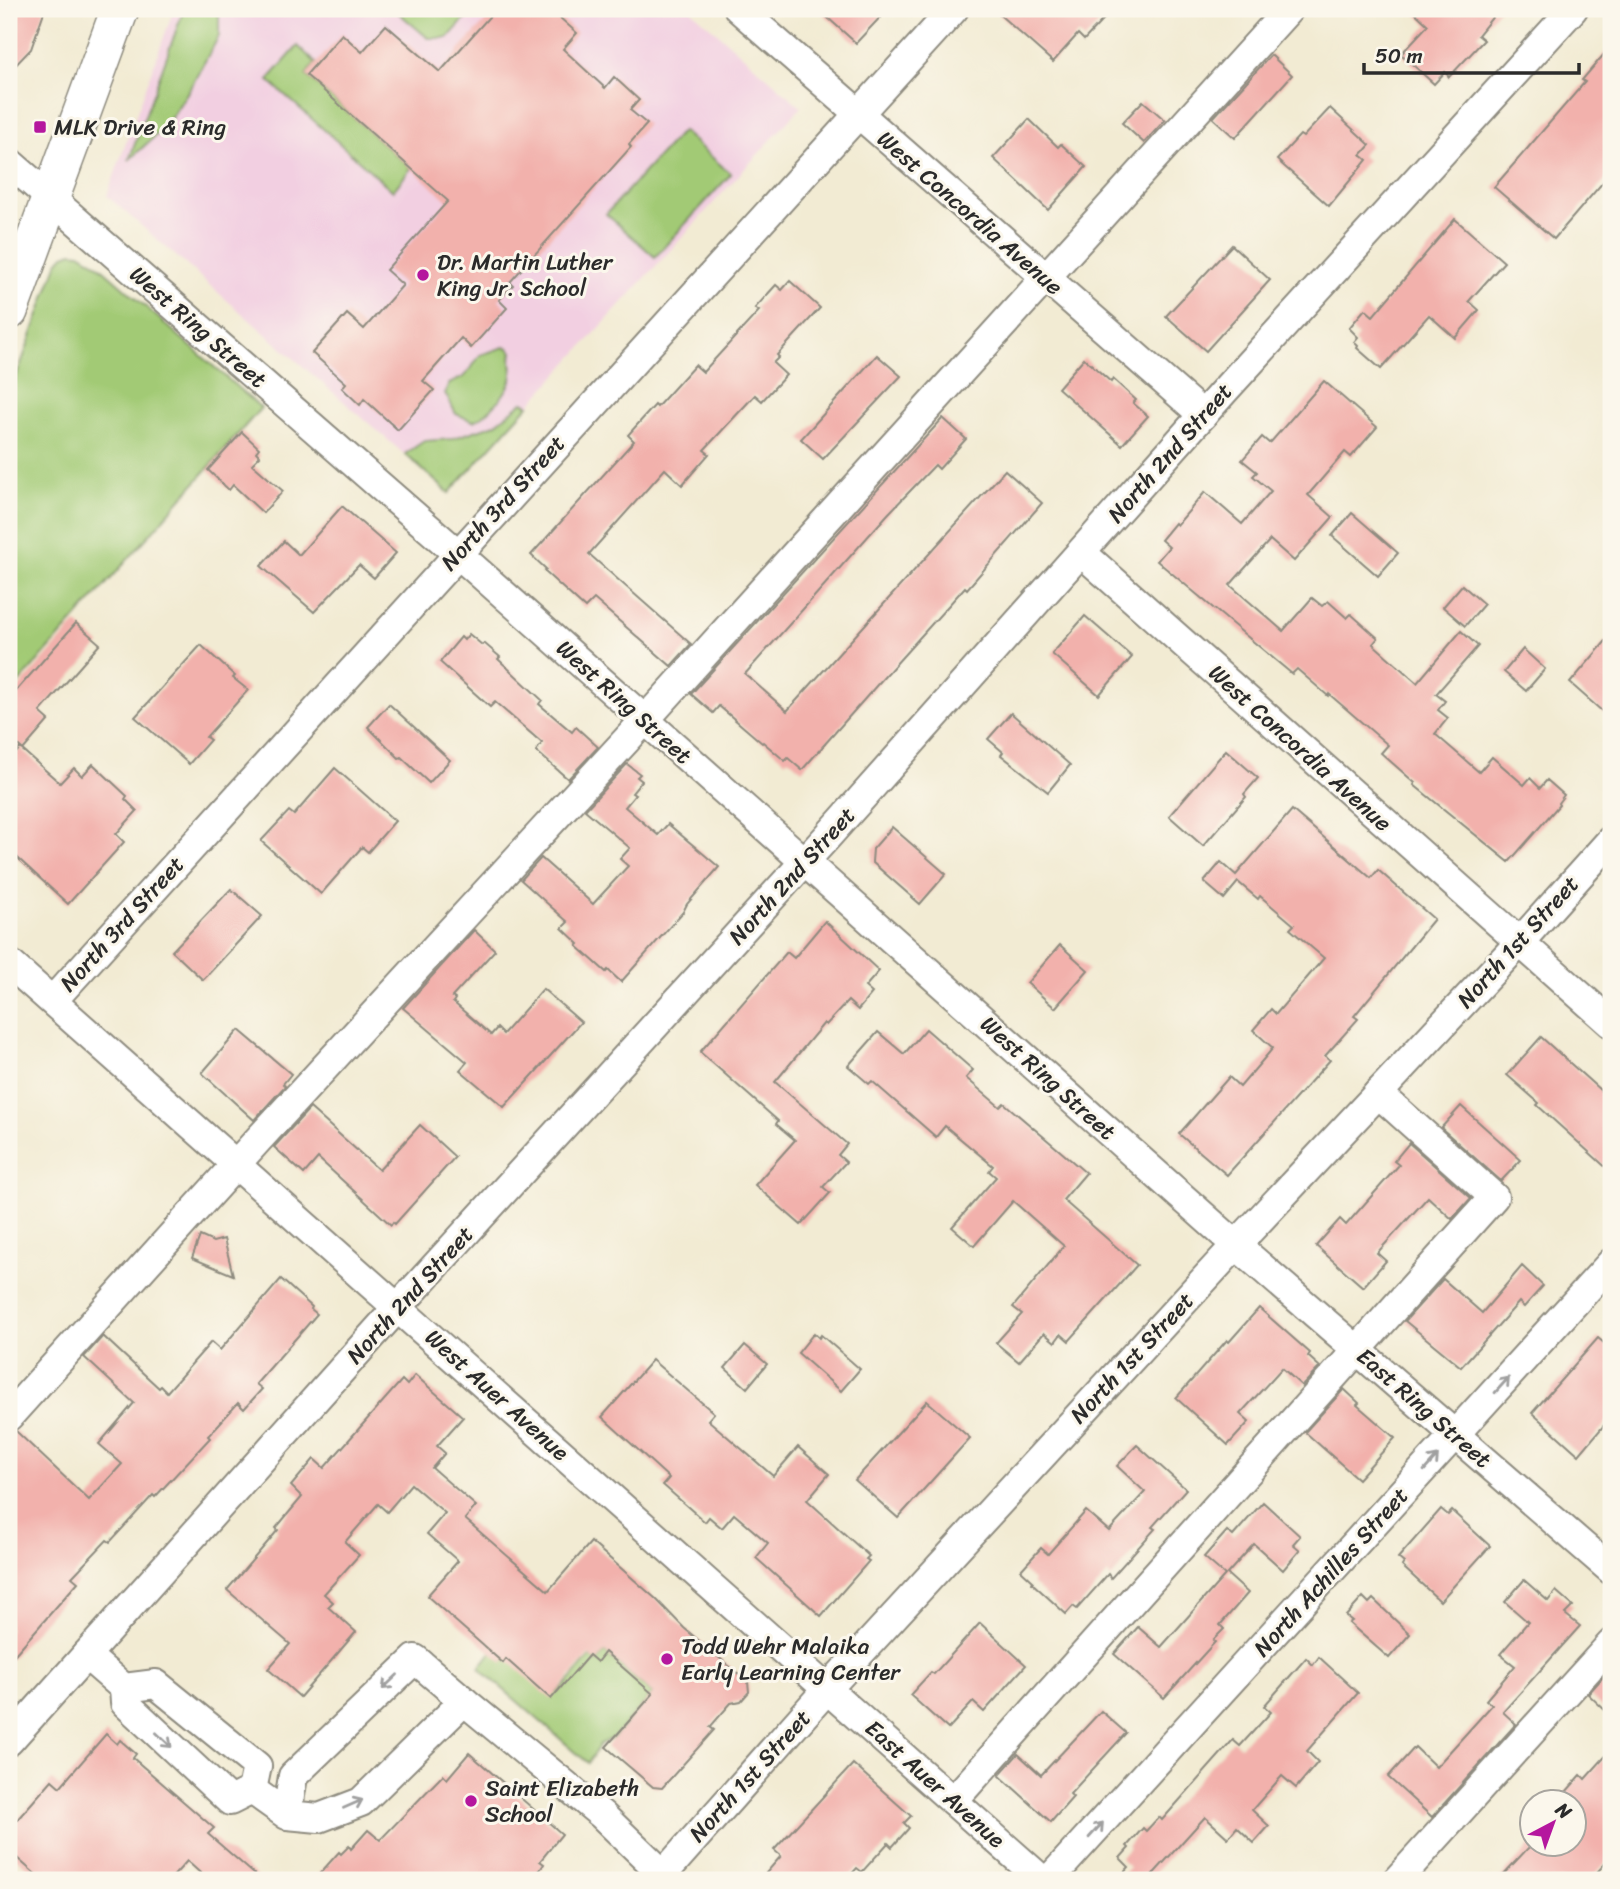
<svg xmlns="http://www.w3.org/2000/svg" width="1620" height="1889" font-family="Sriracha,sans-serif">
<rect width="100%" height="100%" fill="#fbf7ec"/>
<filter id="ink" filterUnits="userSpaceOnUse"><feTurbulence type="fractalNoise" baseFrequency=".0143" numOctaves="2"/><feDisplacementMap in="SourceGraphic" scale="14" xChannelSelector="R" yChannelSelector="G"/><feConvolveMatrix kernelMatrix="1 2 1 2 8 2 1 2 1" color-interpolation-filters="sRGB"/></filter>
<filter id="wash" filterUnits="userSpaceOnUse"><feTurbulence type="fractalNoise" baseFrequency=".00686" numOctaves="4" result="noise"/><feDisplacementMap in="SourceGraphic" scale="28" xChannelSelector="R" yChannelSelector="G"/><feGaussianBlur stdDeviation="1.57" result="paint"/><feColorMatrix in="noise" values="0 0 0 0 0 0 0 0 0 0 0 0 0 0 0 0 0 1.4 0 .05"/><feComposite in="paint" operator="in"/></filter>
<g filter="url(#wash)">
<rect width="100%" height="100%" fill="#f2ebd3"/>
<polygon fill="#f2cfe1" points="174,9 690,9 801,107 449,493 107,196"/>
<g fill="#a2ca75" stroke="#667a50" stroke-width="2">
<polygon points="184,9 219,9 219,36 189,90 165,127 129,160"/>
<polygon points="394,9 474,9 448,38 428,38"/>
<polygon points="298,46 316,63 306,75 411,168 393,191 268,80"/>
<polygon points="682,131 731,174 655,257 606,214"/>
<polygon points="72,252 80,253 96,263 261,408 13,690 9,687 9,397 58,262 64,255"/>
<path d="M504 347 509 348 512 352C510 360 512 367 512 375 511 390 487 417 473 421L456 414 445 393 449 384 462 378 470 370 480 355Z"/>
<polygon points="523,402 529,405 449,493 405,454 424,441 451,439 495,424"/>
<path d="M494 1648 553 1694C563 1692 581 1666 591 1656L597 1662 605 1652 653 1694 613 1738 600 1744 588 1763 479 1668Z"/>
</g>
<g id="blocks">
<g fill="#f2b1ac">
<polygon points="9,9 45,9 31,49 9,72"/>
<polygon points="496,9 550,9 577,33 563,49 605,88 614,77 639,100 630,110 647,124 629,144 631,147 510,282 513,285 499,300 507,308 471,348 461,338 423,381 434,390 398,430 364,399 360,405 342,388 346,383 312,353 347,314 364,329 403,285 386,270 448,201 306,75 342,34 362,52 386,25 440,72"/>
<polygon points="818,9 888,9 856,43"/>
<polygon points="993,9 1113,9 1084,40 1078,34 1053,62"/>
<polygon points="1411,9 1499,9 1478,35 1484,40 1449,77 1445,72 1434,84 1401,54 1428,25"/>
<polygon points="1611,46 1611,173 1554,239 1494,187 1585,82 1582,80"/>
<polygon points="1271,55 1292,75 1235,138 1213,118"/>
<polygon points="1143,101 1165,120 1144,143 1122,123"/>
<polygon points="1330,108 1370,145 1361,155 1367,160 1329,206 1277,160 1300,135 1303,137"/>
<polygon points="1029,119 1058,147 1061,144 1086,167 1048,210 993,158"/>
<polygon points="1455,219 1504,262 1469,301 1479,310 1455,338 1429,315 1381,369 1357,348 1358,346 1354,342 1358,337 1349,328 1365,309 1373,316"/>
<polygon points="1232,245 1270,280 1206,351 1166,316"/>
<polygon points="790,281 820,308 777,355 779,357 773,363 786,375 762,401 755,395 704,450 709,454 682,485 665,469 589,554 691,644 671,666 594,599 585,608 544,571 546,569 531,555 634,441 628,435 655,405 657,407 695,365 703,372 759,311 755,308 776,285 782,290"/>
<polygon points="877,355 901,376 823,459 801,439"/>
<polygon points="1084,358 1111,382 1113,379 1136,400 1133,403 1148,416 1122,445 1058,388"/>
<polygon points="1324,381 1377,427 1351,457 1345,452 1308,495 1333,517 1294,561 1270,540 1230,585 1283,631 1312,598 1322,606 1328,601 1347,618 1351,614 1378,638 1373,644 1417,683 1461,631 1478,646 1436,694 1445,701 1438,710 1448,718 1435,734 1479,772 1492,757 1524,785 1530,778 1540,788 1547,780 1564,795 1558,803 1559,805 1509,862 1414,785 1415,783 1381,753 1388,745 1329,694 1328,696 1297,669 1292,674 1157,561 1169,547 1161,540 1175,523 1177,525 1205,492 1242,524 1271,491 1253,476 1257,472 1242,460 1262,437 1269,443 1271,442"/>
<polygon points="943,418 966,439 939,469 935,465 888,514 745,674 787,711 1005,470 1042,503 967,589 965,587 877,685 802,770 788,758 785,761 763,742 762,743 719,706 713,713 691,694"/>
<polygon points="242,432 259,448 256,452 260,456 252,464 283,491 263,513 233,485 229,490 208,470"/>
<polygon points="342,506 396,553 374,578 359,565 314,612 261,566 284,541 299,555"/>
<polygon points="1352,513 1398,553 1378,576 1332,536"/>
<polygon points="1462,585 1484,604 1465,626 1443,607"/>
<polygon points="1085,616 1132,657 1099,695 1052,654"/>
<polygon points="76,623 100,644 40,712 49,720 23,750 9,737 9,699"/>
<polygon points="469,634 482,645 484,643 500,657 498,659 542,700 539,704 572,732 576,727 598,747 568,779 536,751 542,743 495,702 490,707 440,662 461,637 464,640"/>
<polygon points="1611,635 1611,719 1570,683"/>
<polygon points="201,645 235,676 233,678 248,690 206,737 210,740 189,764 135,717"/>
<polygon points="1523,649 1545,669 1526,691 1504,672"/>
<polygon points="389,704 450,760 429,783 401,757 399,758 368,727"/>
<polygon points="1011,713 1070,765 1048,792 1001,755 1003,752 988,739"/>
<polygon points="20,748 60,783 74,768 82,776 93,764 127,796 125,799 137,811 116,834 124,842 68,904 9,850 9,761"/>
<polygon points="1226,750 1258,778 1244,794 1246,797 1203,846 1169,816"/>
<polygon points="627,764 640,774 637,777 642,781 632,793 635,795 625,807 658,835 668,824 719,867 687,904 683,912 621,982 608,970 606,972 577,946 579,944 562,928 568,922 521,880 541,858 593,904 628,866 620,859 630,848 585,810"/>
<polygon points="335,768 395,821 368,852 362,847 321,894 261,841 289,811 294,815"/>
<polygon points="1292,810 1371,878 1378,870 1434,919 1354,1016 1358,1019 1325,1056 1330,1060 1227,1175 1179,1134 1229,1077 1240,1087 1273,1048 1253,1030 1271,1009 1276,1014 1324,958 1290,929 1294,925 1260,896 1258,899 1238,882 1224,899 1204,882 1221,862 1236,875"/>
<polygon points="892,827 946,874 920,904 872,862 873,849"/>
<polygon points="231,889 262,916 203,980 172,951"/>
<polygon points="825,921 879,971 865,987 872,993 858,1010 848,1001 826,1025 824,1023 775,1082 847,1144 838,1155 846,1162 823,1187 830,1193 801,1225 755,1185 795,1140 776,1124 778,1121 700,1052 787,952 794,958"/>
<polygon points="474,930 495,950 452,997 455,999 453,1002 491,1035 497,1028 503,1034 543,989 581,1022 504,1107 460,1070 467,1062 403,1008"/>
<polygon points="1060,945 1088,970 1055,1008 1027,983"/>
<polygon points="926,1029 973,1070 966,1078 1000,1107 1004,1103 1086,1173 1063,1200 1137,1265 1069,1341 1061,1334 1055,1342 1044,1333 1019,1362 996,1343 1022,1314 1013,1307 1064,1246 1013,1201 974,1246 952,1227 996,1177 989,1171 993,1166 945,1126 936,1137 872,1081 869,1084 848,1066 878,1032 904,1054"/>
<polygon points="239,1030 291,1074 283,1084 285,1086 254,1120 202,1073"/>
<polygon points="1541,1037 1611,1100 1611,1172 1537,1105 1539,1103 1507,1075"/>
<polygon points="1461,1106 1521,1160 1501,1181 1441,1128"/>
<polygon points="310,1108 379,1170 420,1125 455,1157 395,1224 393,1222 391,1225 318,1158 304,1174 274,1147"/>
<polygon points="1409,1143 1471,1198 1452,1219 1428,1197 1377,1253 1386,1261 1363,1287 1316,1246 1340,1219 1346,1225 1399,1165 1394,1161"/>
<polygon points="200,1236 213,1242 224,1239 233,1275 192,1258"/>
<polygon points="1522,1266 1543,1286 1524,1307 1519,1302 1461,1367 1405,1321 1443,1279 1482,1313"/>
<polygon points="281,1279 312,1307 311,1309 317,1314 256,1384 262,1389 244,1409 238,1403 208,1436 210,1438 155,1497 153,1495 110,1542 107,1540 72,1577 78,1582 9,1661 9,1432 16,1431 89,1500 122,1464 99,1444 134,1403 84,1357 103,1336 159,1388 161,1386 167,1392 211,1342 220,1350"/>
<polygon points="1259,1308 1310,1353 1308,1356 1320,1367 1302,1386 1282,1368 1240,1414 1249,1422 1228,1445 1176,1398 1227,1340 1229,1342"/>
<polygon points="814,1333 819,1338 821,1335 860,1369 841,1391 798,1353"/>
<polygon points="1598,1338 1611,1349 1611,1417 1579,1455 1532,1413"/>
<polygon points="745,1345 767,1364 747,1388 725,1368"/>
<polygon points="652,1360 714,1413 708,1420 773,1476 798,1447 829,1474 807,1500 869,1556 866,1559 869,1561 821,1616 756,1558 768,1543 734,1514 722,1528 709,1517 705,1522 663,1485 669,1478 602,1417"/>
<polygon points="415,1375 463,1417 437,1446 445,1453 432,1468 476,1506 465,1519 548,1591 591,1542 656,1599 684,1628 748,1682 749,1692 741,1701 731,1703 710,1727 714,1730 662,1788 653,1787 606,1747 653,1694 605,1652 597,1662 589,1655 551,1699 506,1659 503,1663 427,1596 458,1561 427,1534 445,1513 411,1484 387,1512 378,1504 345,1542 359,1555 324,1594 333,1602 328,1607 356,1632 300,1697 268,1669 290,1644 227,1590 278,1530 276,1528 302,1497 291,1486 314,1459 324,1468 402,1380 407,1385"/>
<polygon points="1344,1389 1359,1403 1357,1405 1395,1438 1358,1479 1305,1432"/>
<polygon points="927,1401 970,1438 898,1518 855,1480"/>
<polygon points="1137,1445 1186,1489 1152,1527 1155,1529 1111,1578 1108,1574 1077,1609 1073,1606 1066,1614 1032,1583 1033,1581 1021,1570 1041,1548 1048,1554 1086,1511 1109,1531 1145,1492 1117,1466"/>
<polygon points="1263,1502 1300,1536 1293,1544 1300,1550 1283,1570 1254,1544 1227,1574 1248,1593 1220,1625 1224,1629 1213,1640 1215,1642 1164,1698 1114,1654 1138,1627 1161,1647 1225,1575 1204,1557 1227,1531 1233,1536"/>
<polygon points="1441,1509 1448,1515 1452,1511 1490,1546 1440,1601 1402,1566 1404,1563 1398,1558"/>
<polygon points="1524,1580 1548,1601 1556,1591 1573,1606 1565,1614 1580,1626 1503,1712 1516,1724 1432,1817 1388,1777 1415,1747 1436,1767 1492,1705 1486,1700 1515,1666 1500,1654 1528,1622 1505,1602"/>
<polygon points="1363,1597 1369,1603 1373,1599 1410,1634 1389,1658 1349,1623 1352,1621 1346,1616"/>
<polygon points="980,1623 1026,1665 984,1712 973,1702 948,1729 910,1695 931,1672 934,1674"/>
<polygon points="1319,1657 1358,1693 1307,1751 1318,1762 1296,1788 1282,1776 1252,1810 1269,1826 1254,1843 1237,1827 1228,1838 1205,1817 1148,1880 1117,1880 1129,1867 1120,1858 1129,1848 1127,1846 1143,1828 1146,1831 1159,1817 1162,1820 1233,1740 1240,1746 1271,1712 1264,1706 1306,1658 1313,1665"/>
<polygon points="1611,1668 1611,1716 1588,1694"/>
<polygon points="1101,1711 1126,1733 1070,1794 1073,1797 1051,1822 999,1775 1018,1754 1041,1775"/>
<polygon points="106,1734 117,1744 120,1740 136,1754 133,1758 214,1828 208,1834 261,1880 208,1880 187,1861 170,1880 42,1880 9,1851 9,1829 52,1780 60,1787"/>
<polygon points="1611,1750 1611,1857 1590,1880 1498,1880 1531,1845 1529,1843 1532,1839 1532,1844 1574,1844 1574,1802 1558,1801 1581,1775 1585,1779"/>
<polygon points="469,1753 562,1834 540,1861 544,1864 533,1880 314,1880 339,1852 341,1854 349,1846 351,1849 368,1830 380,1840 443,1775 447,1779"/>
<polygon points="853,1764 911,1816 904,1823 909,1828 892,1847 888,1843 862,1872 857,1868 846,1880 760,1880 781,1856 774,1850"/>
</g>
</g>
</g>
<g filter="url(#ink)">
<use href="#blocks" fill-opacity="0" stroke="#8e8b7f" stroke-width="2"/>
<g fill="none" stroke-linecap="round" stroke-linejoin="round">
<g stroke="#8e8b7f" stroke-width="32">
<g id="minor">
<polyline points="739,9 1203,415"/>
<polyline points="9,162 457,553 1236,1245 1611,1570"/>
<polyline points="1082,553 1611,1023"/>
<polyline points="9,963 1042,1880"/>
<polyline points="53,1000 954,9"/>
<polyline points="9,1416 257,1141 644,721 1289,9"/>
<polyline points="86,1655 124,1688 125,1703 230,1801 252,1790 257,1766 156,1684 124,1688"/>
<polyline points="464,1701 602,1815 663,1874"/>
<polyline points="9,1741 398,1307 827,837 1225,390 1573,9"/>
<polyline points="252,1790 287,1815 319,1818 361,1802 464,1701 415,1659 293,1776 287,1815"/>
<polyline points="953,1801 1494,1197 1378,1093"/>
<polyline points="658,1880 828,1688 1236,1245 1519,943 1611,840"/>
<polyline points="1049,1880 1611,1263"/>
<polyline points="1397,1880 1611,1644"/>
</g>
</g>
<g stroke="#8e8b7f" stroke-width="40">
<polyline id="major" points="9,311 120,9"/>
</g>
<use href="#minor" stroke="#fff" stroke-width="28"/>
<use href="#major" stroke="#fff" stroke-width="37"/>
</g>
<defs><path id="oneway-shaft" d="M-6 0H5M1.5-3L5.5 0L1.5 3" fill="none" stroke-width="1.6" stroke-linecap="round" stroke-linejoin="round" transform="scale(1.75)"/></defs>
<g stroke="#a0a0a0">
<use href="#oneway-shaft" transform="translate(1502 1385) rotate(-48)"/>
<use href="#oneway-shaft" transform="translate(1431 1463) rotate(-48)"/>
<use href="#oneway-shaft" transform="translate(390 1682) rotate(136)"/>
<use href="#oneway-shaft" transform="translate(164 1740) rotate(43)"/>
<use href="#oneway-shaft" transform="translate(353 1804) rotate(-24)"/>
<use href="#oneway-shaft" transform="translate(1096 1830) rotate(-48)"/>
</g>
</g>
<g fill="#b5179e" stroke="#fbf7ec" stroke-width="2.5">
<rect x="33" y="120" width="14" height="14" rx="3.5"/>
<circle cx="423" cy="275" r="7"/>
<circle cx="667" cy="1659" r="7"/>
<circle cx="471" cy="1801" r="7"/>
</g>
<g text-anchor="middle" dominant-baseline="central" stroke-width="6" stroke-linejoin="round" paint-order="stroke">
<g font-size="23" fill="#2b2b2b" stroke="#fbf7ec" text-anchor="start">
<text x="54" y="127">MLK Drive &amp; Ring</text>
<text x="437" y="262">Dr. Martin Luther<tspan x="437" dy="26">King Jr. School</tspan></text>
<text x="681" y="1646">Todd Wehr Malaika<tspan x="681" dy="26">Early Learning Center</tspan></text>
<text x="485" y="1788">Saint Elizabeth<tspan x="485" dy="26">School</tspan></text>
</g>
<g font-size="23" fill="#2b2b2b" stroke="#fbf7ec">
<text transform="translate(970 213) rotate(41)">West Concordia Avenue</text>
<text transform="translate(198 327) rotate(41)">West Ring Street</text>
<text transform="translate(1170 453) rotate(-49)">North 2nd Street</text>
<text transform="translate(503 503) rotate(-48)">North 3rd Street</text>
<text transform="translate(624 702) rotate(42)">West Ring Street</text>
<text transform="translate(1300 748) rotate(42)">West Concordia Avenue</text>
<text transform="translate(792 876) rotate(-48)">North 2nd Street</text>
<text transform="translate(122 924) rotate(-48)">North 3rd Street</text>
<text transform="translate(1518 942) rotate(-48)">North 1st Street</text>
<text transform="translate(1048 1078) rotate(42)">West Ring Street</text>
<text transform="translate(410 1295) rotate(-48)">North 2nd Street</text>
<text transform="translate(1132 1358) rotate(-47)">North 1st Street</text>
<text transform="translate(497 1395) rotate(42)">West Auer Avenue</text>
<text transform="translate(1424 1408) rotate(41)">East Ring Street</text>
<text transform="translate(1331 1572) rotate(-48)">North Achilles Street</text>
<text transform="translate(750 1776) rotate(-48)">North 1st Street</text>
<text transform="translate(935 1784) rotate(42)">East Auer Avenue</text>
</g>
</g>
<rect width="1620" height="1889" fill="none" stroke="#fbf7ec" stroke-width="35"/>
<g transform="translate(1553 1823) rotate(41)"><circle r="33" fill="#fbf7ec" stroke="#a8a59f" stroke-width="2"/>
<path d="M0-5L12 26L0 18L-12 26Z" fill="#b5179e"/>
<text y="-10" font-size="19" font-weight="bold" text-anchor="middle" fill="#2b2b2b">N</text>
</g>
<path d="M1364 63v10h215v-10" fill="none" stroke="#2b2b2b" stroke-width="3.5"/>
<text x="1375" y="63" font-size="21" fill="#2b2b2b" stroke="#fbf7ec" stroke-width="5" paint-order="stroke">50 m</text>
</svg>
